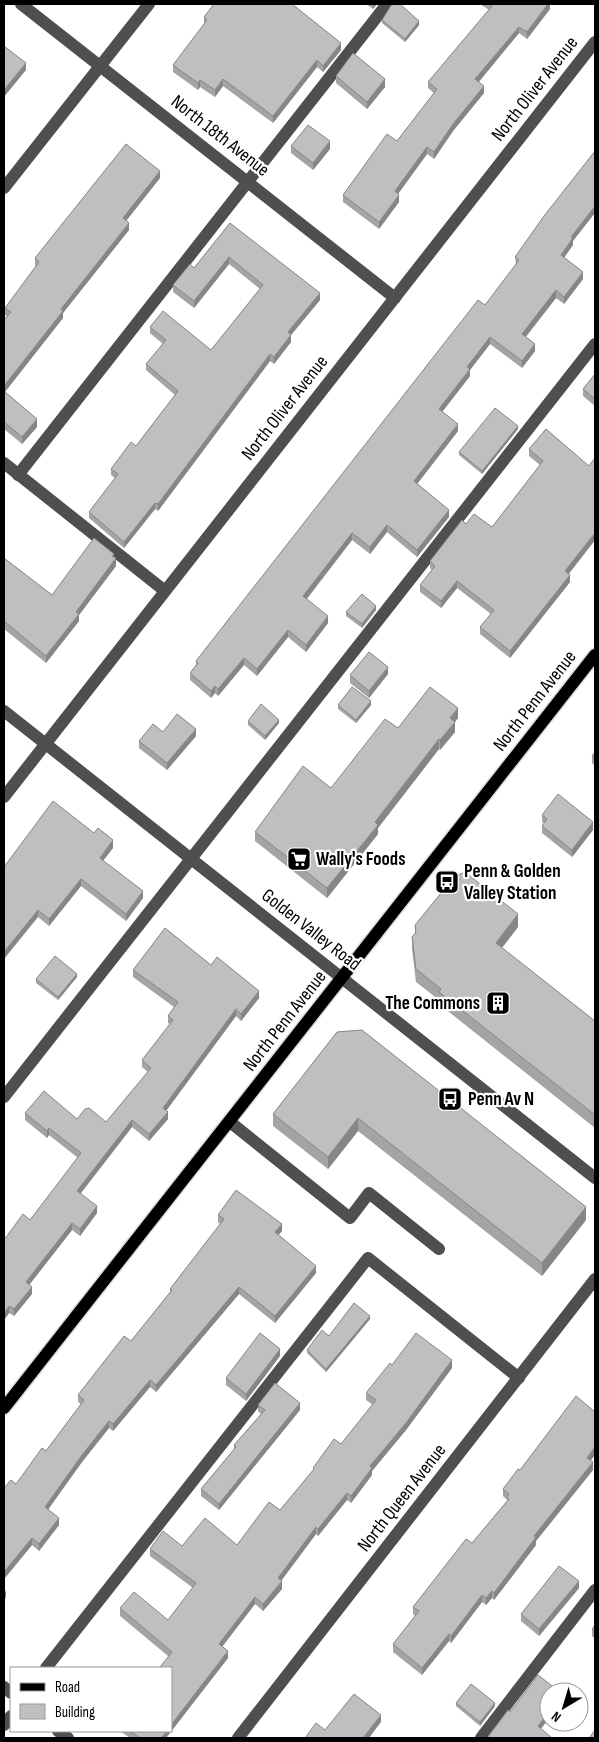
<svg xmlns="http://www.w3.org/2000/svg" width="599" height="1742" font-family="'Sofia Sans Condensed',sans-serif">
<rect width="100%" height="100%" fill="#fff"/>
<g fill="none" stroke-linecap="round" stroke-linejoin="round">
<g stroke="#dbdbdb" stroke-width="15">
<polyline id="major" points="4,1408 595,655"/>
</g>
<g stroke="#4f4f4f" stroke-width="12">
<polyline points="21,4 395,298"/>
<polyline points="4,188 149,4"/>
<polyline points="4,463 165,591"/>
<polyline points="18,475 387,4"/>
<polyline points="4,711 595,1178"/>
<polyline points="4,797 595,42"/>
<polyline points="4,1097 595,344"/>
<polyline points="230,1122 350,1218 369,1193 439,1249"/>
<polyline points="46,1668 368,1258 519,1378"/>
<polyline points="4,1687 11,1693"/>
<polyline points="4,1725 11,1716"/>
<polyline points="58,1731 68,1738"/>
<polyline points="238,1738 595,1279"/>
<polyline points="481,1738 595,1590"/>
</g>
<use href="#major" stroke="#000" stroke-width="12"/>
</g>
<g fill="#a4a4a4">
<polygon points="214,4 294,4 293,5 341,50 323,72 317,67 273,123 223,86 215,97 200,87 198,90 173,72 173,65 204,24 204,17"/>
<polygon points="366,4 377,4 373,9"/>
<polygon points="480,4 550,4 550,9 527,39 519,33 479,82 484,93 453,131 434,159 427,154 398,194 399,202 379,229 343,202 343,195 397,141 434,93 428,88 428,82 489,10"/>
<polygon points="382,20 419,25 405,42 382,23"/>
<polygon points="336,76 385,87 367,109 336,83"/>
<polygon points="291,146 330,149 313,170 291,153"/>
<polygon points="160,178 126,220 129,230 63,313 63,318 5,392 37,427 22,444 4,429 4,320 7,316 5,315 5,308 36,266 35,265 35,258"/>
<polygon points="230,223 320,300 291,335 291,342 274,364 270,361 158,511 155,509 124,548 89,518 89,512 115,478 111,475 111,469 136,446 175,395 146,370 146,364 163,344 150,333 150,327 211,350 260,289 229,264 194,308 173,292 173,285 194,268"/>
<polygon points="573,241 573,245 564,257 583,279 564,304 556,298 526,337 535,351 522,368 490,344 470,370 470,376 442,412 458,431 417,484 449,517 417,557 387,532 370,554 352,540 307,599 328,623 306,652 288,637 257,676 244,665 218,696 215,693 211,698 190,680 190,673 196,665 196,661 485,305 516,265 515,257"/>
<polygon points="595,374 595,406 583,396 583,389"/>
<polygon points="518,429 482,474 459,455 459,452"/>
<polygon points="529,449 589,466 595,458 595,540 569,574 570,582 510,658 480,634 480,627 491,614 457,588 441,608 420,592 420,585 432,570 430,568 430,561 466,524 492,527 540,465 529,456"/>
<polygon points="114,557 116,566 79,615 79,621 46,663 4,629 4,558 52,595"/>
<polygon points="376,610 362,628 346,616 346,612"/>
<polygon points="388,674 369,698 350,683 350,675"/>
<polygon points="338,705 371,705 356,723 338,709"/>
<polygon points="458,718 455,722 455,732 440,750 439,749 378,828 378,834 327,898 255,841 255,832 331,788 398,728"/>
<polygon points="248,721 279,723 265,740 248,725"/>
<polygon points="163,732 196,736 167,770 139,748 139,741"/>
<polygon points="595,752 595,766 592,763 592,756"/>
<polygon points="542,815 593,830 572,857 542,833 542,826 544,823 542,822"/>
<polygon points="94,833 113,848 103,860 143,898 126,921 81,886 49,926 38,917 4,867"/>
<polygon points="415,925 518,927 502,948 595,1021 595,1128 439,1004 439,1000 416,982 412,949 412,937 415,933"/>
<polygon points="211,965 259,998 241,1021 236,1016 166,1111 168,1119 149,1141 132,1127 81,1193 97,1213 80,1236 72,1230 29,1285 32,1294 14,1316 9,1313 4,1320 30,1220 78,1158 49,1135 47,1138 25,1120 25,1113 106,1122 148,1072 142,1067 142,1060 170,1024 168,1023 168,1016 174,1007 133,977 133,970"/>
<polygon points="77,977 58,1000 36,983 36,979"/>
<polygon points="337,1032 586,1220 542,1276 358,1131 328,1169 273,1126 273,1114"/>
<polygon points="218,1215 282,1231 278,1235 316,1273 275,1323 239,1294 156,1392 150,1387 113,1431 109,1428 82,1462 48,1509 59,1525 39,1551 32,1545 4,1579 4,1488 16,1484 46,1451 81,1404 78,1402 78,1395 131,1341 170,1292 170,1289 220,1224 218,1222"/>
<polygon points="370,1319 326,1372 307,1353 307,1350 329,1336"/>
<polygon points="280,1356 246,1401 226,1385 226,1378"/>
<polygon points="392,1365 452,1368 406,1430 372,1471 372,1475 351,1503 347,1500 318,1536 316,1534 281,1581 282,1589 263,1611 255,1604 222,1646 228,1658 166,1738 130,1738 120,1731 171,1731 168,1656 120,1616 120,1608 168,1620 193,1588 150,1556 150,1549 182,1546 237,1545 280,1510 313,1471 313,1468 341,1444 373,1405 366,1400 366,1393"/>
<polygon points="258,1405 300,1410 219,1510 201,1496 201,1489 234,1449 234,1445 261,1414 258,1411"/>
<polygon points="595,1412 595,1455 590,1461 593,1470 536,1541 536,1545 494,1600 492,1598 486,1605 482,1602 451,1643 449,1641 422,1675 393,1652 393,1644 415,1616 413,1614 413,1607 472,1543 507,1501 507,1500 503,1496 503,1489 520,1470"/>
<polygon points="579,1588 539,1636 521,1621 521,1614"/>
<polygon points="595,1625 595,1639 592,1636 592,1629"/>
<polygon points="456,1703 495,1706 480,1726 456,1706"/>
</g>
<g fill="#868686">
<polygon points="373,4 377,4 373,9"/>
<polygon points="548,4 550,4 550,9 527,39 527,32"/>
<polygon points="419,21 419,25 405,42 405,39"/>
<polygon points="519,27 519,33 475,86 475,79"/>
<polygon points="341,43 341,50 323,72 323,66"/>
<polygon points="317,60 317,67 273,123 273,116"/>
<polygon points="26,63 26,70 4,97 4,90"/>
<polygon points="223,79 223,86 215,97 215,90"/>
<polygon points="385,79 385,87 367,109 367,102"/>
<polygon points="200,80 200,87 198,90 198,83"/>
<polygon points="484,86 484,93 453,131 434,159 434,152 453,124"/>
<polygon points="330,141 330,149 313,170 313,163"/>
<polygon points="427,147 427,154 395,198 395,191"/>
<polygon points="160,171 160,178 123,225 123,218"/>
<polygon points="399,195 399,202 379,229 379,222"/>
<polygon points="595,206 595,213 573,241 573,245 561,262 561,255 571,237"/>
<polygon points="129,223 129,230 63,313 63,318 4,393 4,386 61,309"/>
<polygon points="229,257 229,264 194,308 194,301"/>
<polygon points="583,272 583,279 564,304 564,297"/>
<polygon points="556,290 556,298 522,341 522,334"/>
<polygon points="320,293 320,300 291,335 291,342 274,364 274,357 288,332"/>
<polygon points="490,337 490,344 470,370 470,376 439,416 439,409 467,367"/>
<polygon points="535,344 535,351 522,368 522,361"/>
<polygon points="270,354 270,361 158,511 158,504"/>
<polygon points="37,419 37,427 22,444 22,437"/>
<polygon points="458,424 458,431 414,488 414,481"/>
<polygon points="518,426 518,429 482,474 482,471"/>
<polygon points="155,503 155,509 124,548 124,542"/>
<polygon points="449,510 449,517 417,557 417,550"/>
<polygon points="387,525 387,532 370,554 370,547"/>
<polygon points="352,533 352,540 303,603 303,596"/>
<polygon points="595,533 595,540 565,578 565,571"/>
<polygon points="114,554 114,560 116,558 116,566 79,615 79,621 46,663 46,656"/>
<polygon points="570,575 570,582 510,658 510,651"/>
<polygon points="457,581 457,588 441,608 441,601"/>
<polygon points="376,606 376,610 362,628 362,624"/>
<polygon points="328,616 328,623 306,652 306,645"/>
<polygon points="288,630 288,637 257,676 257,669"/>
<polygon points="244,658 244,665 218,696 218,689"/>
<polygon points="388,667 388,674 369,698 369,691"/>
<polygon points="215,686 215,693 211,698 211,691"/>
<polygon points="371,701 371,705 356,723 356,720"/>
<polygon points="458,708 458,718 455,722 455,732 440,750 440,740 450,718"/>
<polygon points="279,720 279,723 265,740 265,736"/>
<polygon points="196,729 196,736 167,770 167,763"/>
<polygon points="439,739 439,749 378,828 378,834 327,898 327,888 375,822"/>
<polygon points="593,822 593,830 572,857 572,850"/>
<polygon points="113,840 113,848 100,865 100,858"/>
<polygon points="81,879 81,886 49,926 49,919"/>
<polygon points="143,891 143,898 126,921 126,914"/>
<polygon points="38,910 38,917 4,959 4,952"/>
<polygon points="518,914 518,927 496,955 496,943"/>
<polygon points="77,974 77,977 58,1000 58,997"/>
<polygon points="259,991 259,998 241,1021 241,1014"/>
<polygon points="236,1009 236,1016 163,1115 163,1108"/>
<polygon points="168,1112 168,1119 149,1141 149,1134"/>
<polygon points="358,1118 358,1131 328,1169 328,1157"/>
<polygon points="132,1120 132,1127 77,1198 77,1191"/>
<polygon points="49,1128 49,1135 47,1138 47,1131"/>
<polygon points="97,1206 97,1213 80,1236 80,1229"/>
<polygon points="586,1207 586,1220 542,1276 542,1263"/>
<polygon points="72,1223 72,1230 26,1289 26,1282"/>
<polygon points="282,1224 282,1231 275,1239 275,1232"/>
<polygon points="316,1266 316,1273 275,1323 275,1316"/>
<polygon points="32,1287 32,1294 14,1316 14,1309"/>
<polygon points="239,1287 239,1294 156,1392 156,1385"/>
<polygon points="9,1306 9,1313 4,1320 4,1313"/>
<polygon points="370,1316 370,1319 326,1372 326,1369"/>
<polygon points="280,1349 280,1356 246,1401 246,1394"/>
<polygon points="452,1360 452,1368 406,1430 372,1471 372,1475 351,1503 351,1496 370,1466"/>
<polygon points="150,1380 150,1387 113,1431 113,1424"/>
<polygon points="300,1403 300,1410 219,1510 219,1504"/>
<polygon points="109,1421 109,1428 82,1462 45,1514 45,1507 82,1455"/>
<polygon points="595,1447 595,1455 587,1465 587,1458"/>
<polygon points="593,1462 593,1470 536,1541 536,1545 494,1600 494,1593 534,1536"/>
<polygon points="347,1493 347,1500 318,1536 318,1529"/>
<polygon points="59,1518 59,1525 39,1551 39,1544"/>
<polygon points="316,1527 316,1534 278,1585 278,1578"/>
<polygon points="32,1538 32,1545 4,1579 4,1572"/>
<polygon points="282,1581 282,1589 263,1611 263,1604"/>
<polygon points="579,1581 579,1588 539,1636 539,1629"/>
<polygon points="6,1590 6,1597 4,1601 4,1594"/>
<polygon points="492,1591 492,1598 486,1605 486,1598"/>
<polygon points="482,1595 482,1602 451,1643 451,1636"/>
<polygon points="255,1597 255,1604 219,1651 219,1644"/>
<polygon points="449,1634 449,1641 422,1675 422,1668"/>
<polygon points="228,1651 228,1658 166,1738 161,1738 167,1731 171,1731 171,1725"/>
<polygon points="495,1703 495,1706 480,1726 480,1722"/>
<polygon points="549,1711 549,1718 538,1733 538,1726"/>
<polygon points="381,1715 381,1722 369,1738 363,1738"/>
</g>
<g fill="#bfbfbf" stroke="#868686">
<polygon points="214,4 292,4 341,43 323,66 317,60 273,116 223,79 215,90 200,80 198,83 173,65 207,20 204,17"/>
<polygon points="392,4 400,4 419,21 405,39 382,20"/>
<polygon points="490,4 548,4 527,32 519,27 475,79 484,86 453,124 434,152 427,147 395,191 399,195 379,222 343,195 387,134 397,141 437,89 428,82 492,6"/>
<polygon points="4,46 26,63 4,90"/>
<polygon points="353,53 385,79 367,102 336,76"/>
<polygon points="308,125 330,141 313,163 291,146"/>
<polygon points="126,144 160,171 123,218 129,223 61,309 63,311 4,386 4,320 11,312 5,308 39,262 35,258"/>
<polygon points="595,151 595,206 571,237 573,238 561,255 583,272 564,297 556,290 522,334 535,344 522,361 490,337 467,367 470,369 439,409 458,424 414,481 449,510 417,550 387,525 370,547 352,533 303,596 328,616 306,645 288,630 257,669 244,658 218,689 215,686 211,691 190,673 198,663 196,661 478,300 485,305 519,260 515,257 544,216"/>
<polygon points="230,223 320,293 288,332 291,335 274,357 270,354 158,504 155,503 124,542 89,512 118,474 111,469 131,442 136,446 178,391 146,364 166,340 150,327 163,311 211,350 263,285 229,257 194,301 173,285 190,264 194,268"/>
<polygon points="595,374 595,399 583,389"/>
<polygon points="4,391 37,419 22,437 4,422"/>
<polygon points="495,408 518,426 482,471 459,452"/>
<polygon points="546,429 589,466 595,458 595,533 565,571 570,575 510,651 480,627 494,610 457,581 441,601 420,585 435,566 430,561 462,520 466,524 474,514 492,527 543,461 529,449"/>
<polygon points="94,538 114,554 112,556 116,558 76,612 79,614 46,656 4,621 4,558 52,595"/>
<polygon points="362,594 376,606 362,624 346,612"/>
<polygon points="369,652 388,667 369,691 350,675"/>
<polygon points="352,687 371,701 356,720 338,705"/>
<polygon points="430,687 458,708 450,718 455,722 440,740 439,739 375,822 378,825 327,888 255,832 303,766 331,788 385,719 398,728"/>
<polygon points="261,704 279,720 265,736 248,721"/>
<polygon points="177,714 196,729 167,763 139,741 153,724 163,732"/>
<polygon points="595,752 595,759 592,756"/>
<polygon points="558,794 593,822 572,850 542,826 547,819 542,815"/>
<polygon points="53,801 94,833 98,828 113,840 100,858 143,891 126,914 81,879 49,919 38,910 4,952 4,867"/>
<polygon points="465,872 518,914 496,943 595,1021 595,1115 439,992 441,989 416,969 412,937 416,932 415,925 455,876"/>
<polygon points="165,928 211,965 217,957 259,991 241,1014 236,1009 163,1108 168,1112 149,1134 132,1120 77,1191 97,1206 80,1229 72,1223 26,1282 32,1287 14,1309 9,1306 4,1313 4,1240 23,1214 30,1220 81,1153 49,1128 47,1131 25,1113 44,1091 77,1119 85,1109 89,1108 106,1122 151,1068 142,1060 173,1020 168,1016 178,1002 133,970"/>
<polygon points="55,956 77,974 58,997 36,979"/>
<polygon points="362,1030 586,1207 542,1263 358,1118 328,1157 273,1114 337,1032"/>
<polygon points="236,1190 282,1224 275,1232 316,1266 275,1316 239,1287 156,1385 150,1380 113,1424 109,1421 82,1455 45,1507 59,1518 39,1544 32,1538 4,1572 4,1488 11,1480 16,1484 42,1448 46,1451 84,1400 78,1395 124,1336 131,1341 172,1290 170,1289 224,1219 218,1215"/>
<polygon points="354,1303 370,1316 326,1369 307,1350 322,1330 329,1336"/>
<polygon points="260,1333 280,1349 246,1394 226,1378"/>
<polygon points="416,1333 452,1360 406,1423 370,1466 372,1468 351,1496 347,1493 318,1529 316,1527 278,1578 282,1581 263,1604 255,1597 219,1644 228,1651 171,1725 171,1668 159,1668 172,1652 120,1608 134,1592 168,1620 196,1583 150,1549 163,1531 182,1546 205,1518 237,1545 269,1502 280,1510 314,1469 313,1468 334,1439 341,1444 376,1400 366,1393 390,1363 392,1365"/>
<polygon points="275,1383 300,1403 219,1504 201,1489 236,1447 234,1445 265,1410 258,1405"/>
<polygon points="576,1396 595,1412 595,1447 587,1458 593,1462 534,1536 536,1537 494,1593 492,1591 486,1598 482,1595 451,1636 449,1634 422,1668 393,1644 419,1611 413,1607 466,1539 472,1543 509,1499 507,1497 509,1494 503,1489 518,1469 520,1470"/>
<polygon points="559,1566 579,1581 539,1629 521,1614"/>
<polygon points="595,1625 595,1632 592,1629"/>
<polygon points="538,1675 560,1692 549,1692 549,1711 538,1726 552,1738 487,1738 508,1710 510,1712"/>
<polygon points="471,1684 495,1703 480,1722 456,1703"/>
<polygon points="354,1694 381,1715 363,1738 305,1738 316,1723 325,1730"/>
<polygon points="595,1730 595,1738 589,1738"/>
<polygon points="130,1731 167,1731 161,1738 140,1738"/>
</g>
<defs>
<g id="supermarket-square" transform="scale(1.25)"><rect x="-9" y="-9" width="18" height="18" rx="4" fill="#000" stroke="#fff"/><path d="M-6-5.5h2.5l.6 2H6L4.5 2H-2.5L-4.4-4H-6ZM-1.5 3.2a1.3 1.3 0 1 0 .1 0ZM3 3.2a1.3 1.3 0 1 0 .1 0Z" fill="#fff"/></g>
<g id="bus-square" transform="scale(1.25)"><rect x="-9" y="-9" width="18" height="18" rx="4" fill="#000" stroke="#fff"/><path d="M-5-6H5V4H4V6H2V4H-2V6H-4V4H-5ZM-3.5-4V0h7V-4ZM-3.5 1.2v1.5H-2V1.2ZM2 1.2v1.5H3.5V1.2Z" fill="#fff"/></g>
<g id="building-square" transform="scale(1.25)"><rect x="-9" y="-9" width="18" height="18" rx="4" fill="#000" stroke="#fff"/><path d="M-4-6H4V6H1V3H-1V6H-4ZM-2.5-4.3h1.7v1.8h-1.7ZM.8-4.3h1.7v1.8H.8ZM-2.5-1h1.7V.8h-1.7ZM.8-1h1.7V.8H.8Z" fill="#fff"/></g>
</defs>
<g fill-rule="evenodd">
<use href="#supermarket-square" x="299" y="859"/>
<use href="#bus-square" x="447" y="882"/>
<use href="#building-square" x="498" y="1003"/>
<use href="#bus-square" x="450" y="1099"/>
</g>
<g text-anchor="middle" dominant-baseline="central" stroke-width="4.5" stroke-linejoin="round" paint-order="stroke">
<g font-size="19" fill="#000" stroke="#fff">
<text transform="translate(535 89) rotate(-52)">North Oliver Avenue</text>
<text transform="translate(220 136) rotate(38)">North 18th Avenue</text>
<text transform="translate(285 408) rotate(-52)">North Oliver Avenue</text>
<text transform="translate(535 701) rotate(-52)">North Penn Avenue</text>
<text transform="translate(311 930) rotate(38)">Golden Valley Road</text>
<text transform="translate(285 1021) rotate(-52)">North Penn Avenue</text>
<text transform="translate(402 1498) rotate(-52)">North Queen Avenue</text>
</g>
<g font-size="19" font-weight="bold" fill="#000" stroke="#fff" text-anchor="start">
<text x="316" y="859">Wally's Foods</text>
<text x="464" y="871">Penn &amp; Golden<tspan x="464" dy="22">Valley Station</tspan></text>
<text x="480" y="1003" text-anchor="end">The Commons</text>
<text x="468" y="1099">Penn Av N</text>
</g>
</g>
<rect width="599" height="1742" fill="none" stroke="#000000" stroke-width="10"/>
<rect x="10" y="1667" width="162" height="65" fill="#ffffff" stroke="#999999"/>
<rect x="20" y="1683" width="25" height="8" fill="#000000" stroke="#999999"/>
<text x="55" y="1692" font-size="15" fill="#000000">Road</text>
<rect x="20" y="1704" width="25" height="15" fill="#bfbfbf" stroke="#999999"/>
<text x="55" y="1717" font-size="15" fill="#000000">Building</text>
<g transform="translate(564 1707) rotate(218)"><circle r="24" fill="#ffffff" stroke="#999999"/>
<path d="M0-4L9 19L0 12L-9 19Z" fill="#000000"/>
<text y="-8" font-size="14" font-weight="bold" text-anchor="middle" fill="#000000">N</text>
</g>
</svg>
